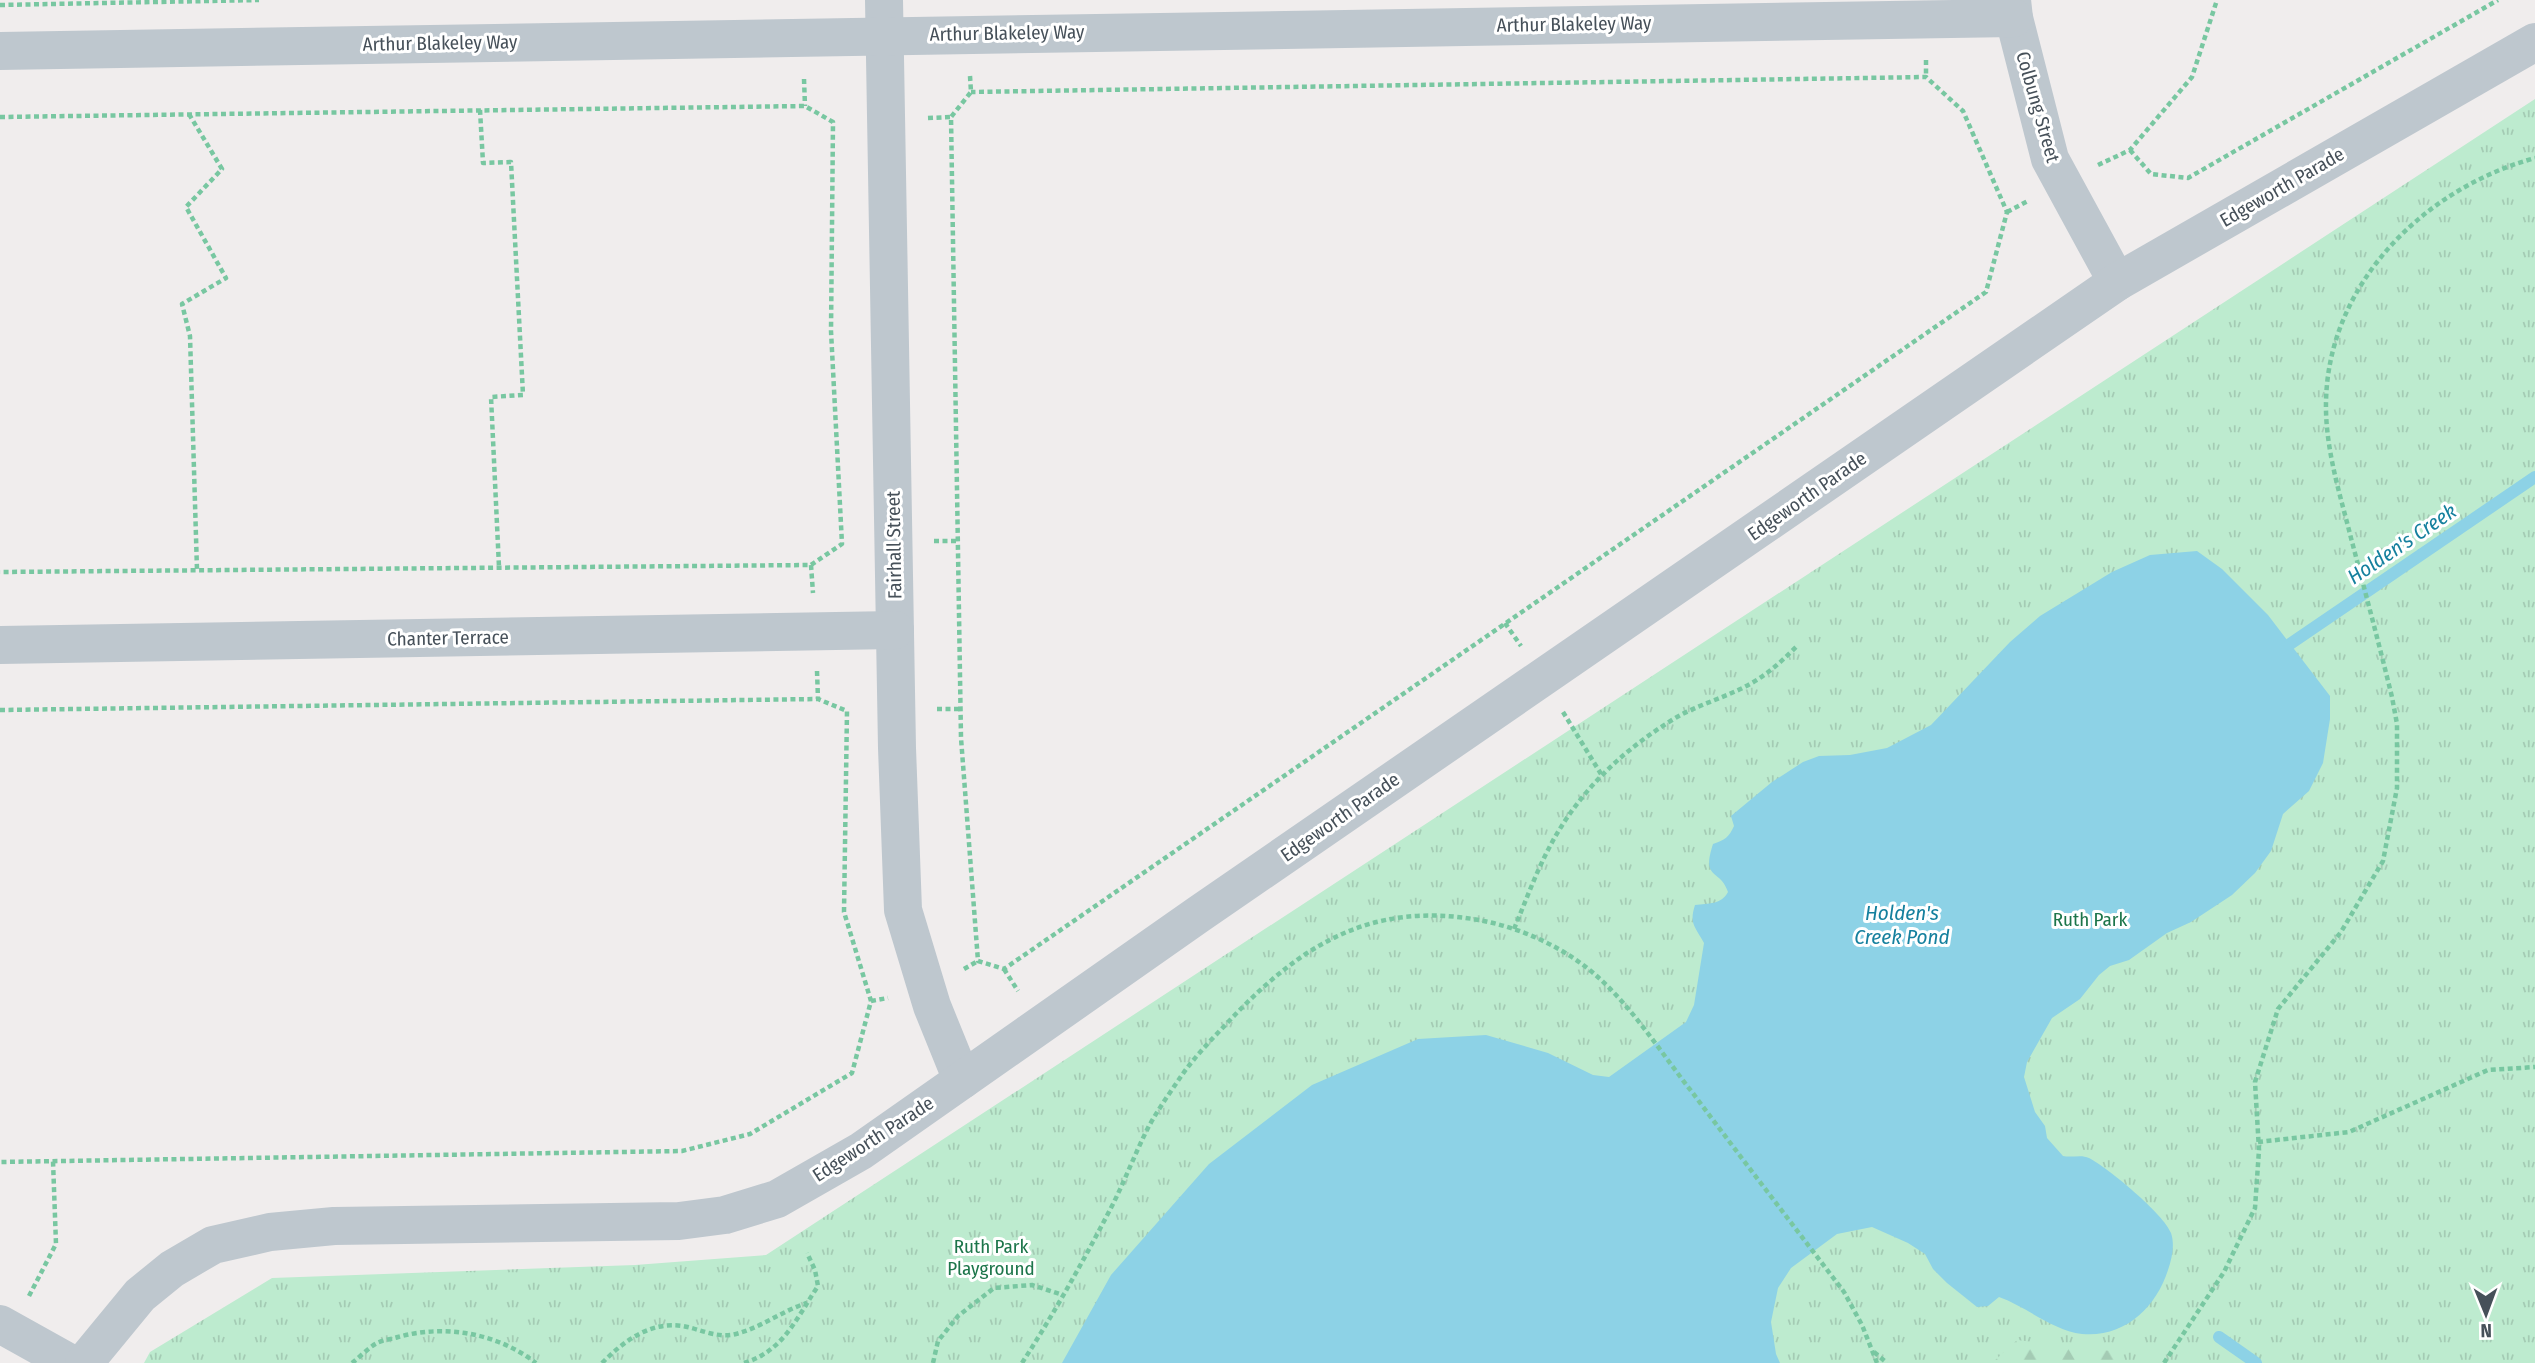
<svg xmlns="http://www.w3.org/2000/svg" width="2535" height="1363" font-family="'Fira Sans Condensed',sans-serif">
<defs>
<pattern id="grass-tufts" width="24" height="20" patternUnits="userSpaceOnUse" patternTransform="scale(1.75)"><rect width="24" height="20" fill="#bdebcf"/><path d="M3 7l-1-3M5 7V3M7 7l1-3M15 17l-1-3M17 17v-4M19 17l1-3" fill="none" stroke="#a4cbb4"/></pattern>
<pattern id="forest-firs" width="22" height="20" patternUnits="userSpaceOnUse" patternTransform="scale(1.75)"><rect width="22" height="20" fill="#bdebcf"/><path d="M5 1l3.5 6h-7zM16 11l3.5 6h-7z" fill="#a4cbb4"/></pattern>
</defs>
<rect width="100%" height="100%" fill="#f0eded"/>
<polygon fill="url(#grass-tufts)" points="2535,99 2535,1363 144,1363 150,1352 272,1278 635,1265 766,1255"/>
<polygon fill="url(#forest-firs)" points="2017,1340 2120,1352 2122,1363 1992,1363"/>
<path fill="#8dd2e6" d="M2197 551 2222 569 2268 615 2330 696V719L2323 763 2309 791 2283 814 2271 851 2255 873 2232 895 2191 922 2167 933 2129 960 2110 966 2099 975 2080 999 2052 1018 2027 1062 2024 1077 2035 1112 2045 1126 2047 1138 2063 1156C2072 1158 2081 1154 2089 1158 2108 1168 2164 1214 2171 1233 2175 1245 2172 1258 2168 1270 2156 1308 2124 1338 2082 1334 2052 1330 2027 1307 1999 1297L1988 1306 1977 1307 1947 1283 1933 1269 1925 1254 1908 1243 1872 1227 1837 1234 1791 1268 1778 1288 1771 1322 1776 1354 1780 1363H1062L1111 1275 1209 1164 1312 1085 1418 1039 1486 1035 1548 1053 1593 1075 1609 1077 1686 1022 1694 1005 1704 943C1695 926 1689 924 1695 905 1709 903 1721 905 1728 892 1720 868 1701 881 1713 844 1725 840 1729 837 1734 826L1731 816 1772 782 1803 762 1819 756 1850 755 1887 748 1931 725 2010 642 2040 616 2112 572 2150 555Z"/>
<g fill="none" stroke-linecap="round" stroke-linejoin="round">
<g stroke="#8dd2e6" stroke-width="12">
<polyline points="2290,644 2535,477"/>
<polyline points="2219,1337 2256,1363"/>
</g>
<g stroke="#78c7a1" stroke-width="4.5" stroke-dasharray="5 3.5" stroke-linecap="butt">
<polyline points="0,5 259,0"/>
<polyline points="1926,60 1926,77"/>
<polyline points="970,76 971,92 951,117 961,738 978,961 1004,969 1986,292 2007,212 1963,111 1926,77 971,92"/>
<polyline points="804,79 805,106"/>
<polyline points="480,110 483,163 511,162 523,395 491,397 499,567"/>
<polyline points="189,114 222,169 186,207 226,278 182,304 190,336 197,570"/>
<polyline points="0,117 805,106 833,122 831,331 842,544 811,565 0,572"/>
<polyline points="928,118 951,117"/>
<polyline points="2130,150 2151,174 2188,178 2498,0"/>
<polyline points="2098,165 2130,150 2192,77 2217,0"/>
<polyline points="2007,212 2028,201"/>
<polyline points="934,541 958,541"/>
<polyline points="811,565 813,593"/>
<polyline points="1505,623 1521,646"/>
<polyline points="817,671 818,699"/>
<polyline points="937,709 961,709"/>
<polyline points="0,710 818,699 847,711 844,912 871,1001 852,1073 750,1134 682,1151 0,1162"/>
<polyline points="1563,712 1601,774"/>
<path d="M1514 929C1525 903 1535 875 1548 850 1577 793 1622 750 1677 717 1700 704 1727 697 1750 684 1768 674 1782 661 1796 647"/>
<polyline points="964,969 978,961"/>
<polyline points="1004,969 1018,991"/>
<polyline points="871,1001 888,998"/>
<polyline points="2258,1142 2349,1132 2488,1070 2535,1067"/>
<polyline points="29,1296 56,1244 53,1161"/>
<polyline points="1874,1352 1887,1363"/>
<path d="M352 1363C360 1357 368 1348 377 1343 383 1340 392 1339 398 1337 445 1324 497 1333 536 1363"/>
<path d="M602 1363C624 1341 650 1321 683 1326 699 1329 714 1337 731 1335 758 1330 781 1311 807 1303"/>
<path d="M744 1363C784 1351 797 1317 818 1286L815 1270 807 1253"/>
<polyline points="933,1363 938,1341 958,1316 994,1288 1032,1285 1063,1295"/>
<path d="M1022 1363C1055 1312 1085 1258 1113 1204 1126 1178 1136 1151 1149 1126 1159 1108 1171 1091 1182 1075 1196 1055 1214 1037 1231 1019 1302 944 1372 901 1479 920 1522 928 1566 948 1599 978 1635 1011 1662 1054 1692 1092 1742 1159 1793 1225 1844 1292L1862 1325 1877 1363"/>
<path d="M2164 1363 2224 1272 2255 1208 2259 1150 2255 1082 2278 1009 2341 932 2383 861 2397 788V724L2392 697C2379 644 2365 591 2351 538 2340 494 2325 448 2326 402 2328 283 2425 188 2535 158"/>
</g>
<g stroke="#bec7ce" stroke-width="38">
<polyline points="884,0 897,748 903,910 932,1006 962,1080"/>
<polyline points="2012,0 2014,18 2050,159 2117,282"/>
<polyline points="0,51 2014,18"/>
<polyline points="0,645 895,630"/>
<polyline points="0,1324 70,1363"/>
<polyline points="84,1363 140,1295 172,1269 213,1245 270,1232 334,1226 679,1221 725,1215 777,1199 861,1151 1199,914 2117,282 2535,42"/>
</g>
</g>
<g text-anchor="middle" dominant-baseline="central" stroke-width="6" stroke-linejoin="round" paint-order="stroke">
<g font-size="19" fill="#465059" stroke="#fff">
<text transform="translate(1574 24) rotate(-1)">Arthur Blakeley Way</text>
<text transform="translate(1007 33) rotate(-1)">Arthur Blakeley Way</text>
<text transform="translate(440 43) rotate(-1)">Arthur Blakeley Way</text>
<text transform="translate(2038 107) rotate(74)">Colbung Street</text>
<text transform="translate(2282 187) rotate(-30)">Edgeworth Parade</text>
<text transform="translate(1807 496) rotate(-35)">Edgeworth Parade</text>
<text transform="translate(894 545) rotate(-91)">Fairhall Street</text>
<text transform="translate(448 638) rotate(-1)">Chanter Terrace</text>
<text transform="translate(1340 817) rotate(-35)">Edgeworth Parade</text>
<text transform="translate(873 1139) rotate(-33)">Edgeworth Parade</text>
</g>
<g font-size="19" fill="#1c754a" stroke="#fff">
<text x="2090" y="919">Ruth Park</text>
<text x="991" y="1246">Ruth Park<tspan x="991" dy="22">Playground</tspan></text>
</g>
<g font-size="21" font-style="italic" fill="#15809e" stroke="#fff">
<text transform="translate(2402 544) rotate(-34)">Holden's Creek</text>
<text x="1902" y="913">Holden's<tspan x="1902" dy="24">Creek Pond</tspan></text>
</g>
</g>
<g transform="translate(2486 1314) rotate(179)" stroke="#ffffff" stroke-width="5" paint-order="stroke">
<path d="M0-5L12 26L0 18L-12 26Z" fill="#465059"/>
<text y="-10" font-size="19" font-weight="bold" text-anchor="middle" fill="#465059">N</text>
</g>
</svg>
